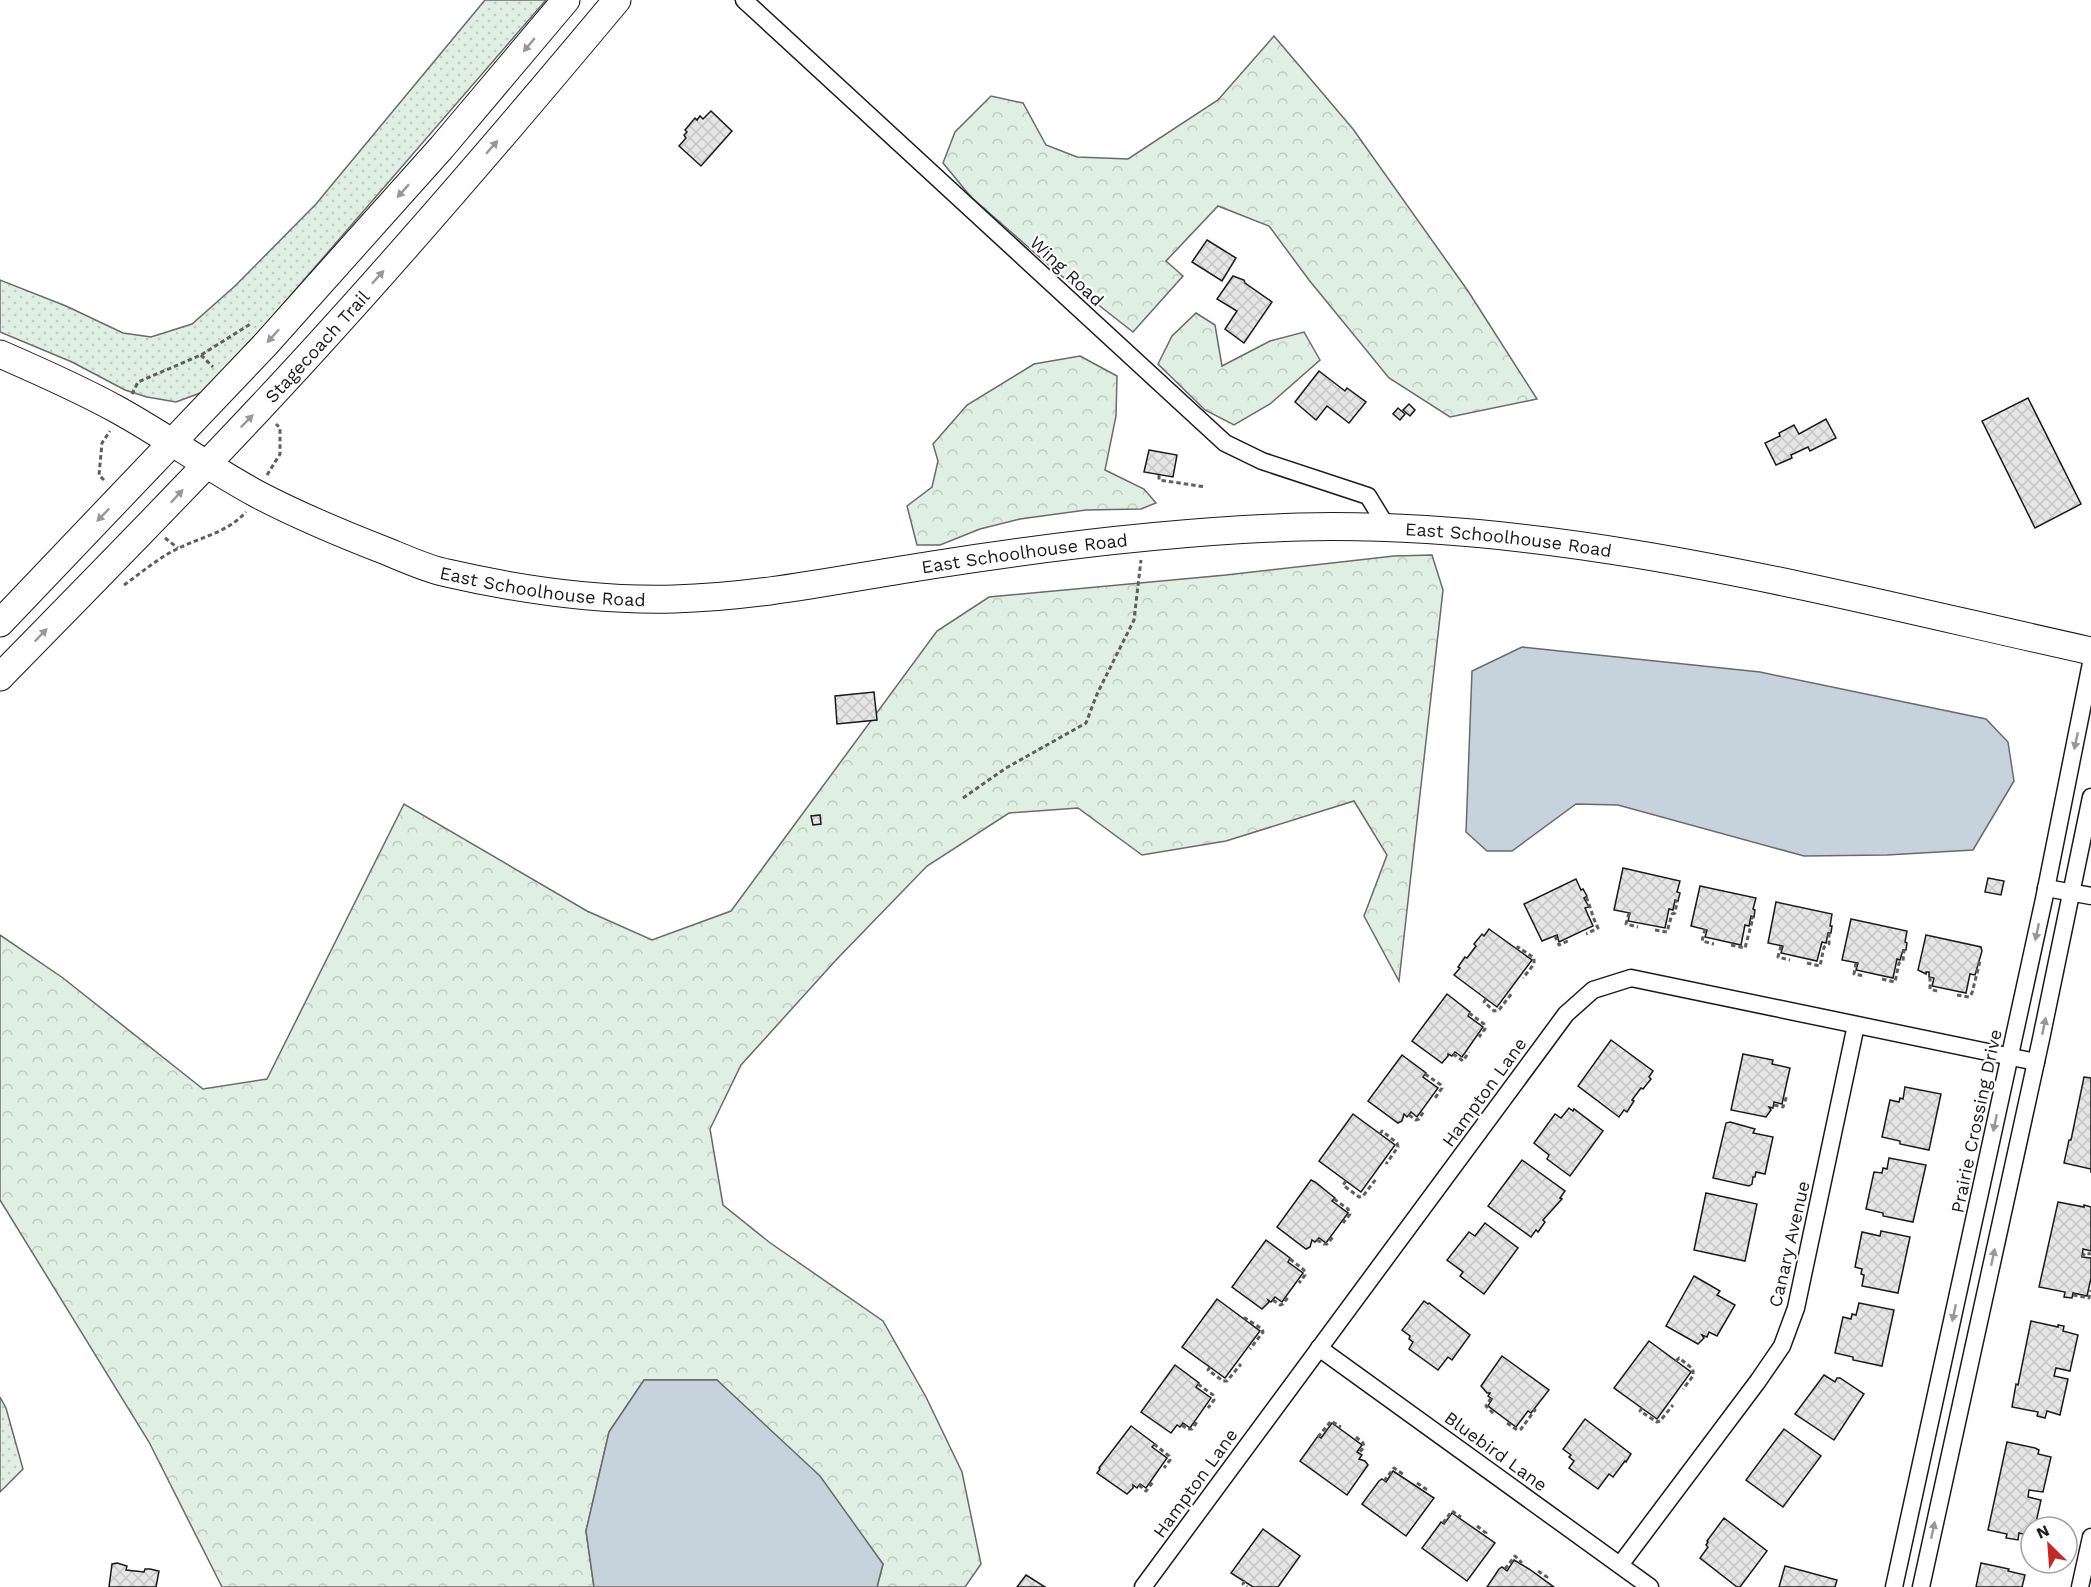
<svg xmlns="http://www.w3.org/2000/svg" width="2091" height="1587" font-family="'Work Sans',sans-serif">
<defs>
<pattern id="green-dots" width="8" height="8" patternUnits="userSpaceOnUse" patternTransform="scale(1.5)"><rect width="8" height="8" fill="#e0efe3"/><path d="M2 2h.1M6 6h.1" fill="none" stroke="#c0ccc2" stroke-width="1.8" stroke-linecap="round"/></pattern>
<pattern id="forest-crowns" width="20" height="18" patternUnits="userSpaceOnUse" patternTransform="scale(1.5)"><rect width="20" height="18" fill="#e0efe3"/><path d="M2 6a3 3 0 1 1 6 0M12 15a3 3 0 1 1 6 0" fill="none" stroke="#c0ccc2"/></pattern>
<pattern id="building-cross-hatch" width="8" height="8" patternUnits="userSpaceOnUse" patternTransform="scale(1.5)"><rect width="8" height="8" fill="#e6e6e6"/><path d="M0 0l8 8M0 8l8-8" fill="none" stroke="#c5c5c5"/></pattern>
</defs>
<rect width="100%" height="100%" fill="#fff"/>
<g fill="url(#green-dots)" stroke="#6a6a6a" stroke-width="1.5">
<polygon points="485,0 546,0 265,325 203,392 176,402 147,397 125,390 72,362 0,332 0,280 66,306 123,333 151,337 192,324 235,286 316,204"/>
<polygon points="0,1397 6,1408 23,1469 0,1492"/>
</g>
<g fill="url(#forest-crowns)" stroke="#6a6a6a" stroke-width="1.5">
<polygon points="1274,36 1353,129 1468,291 1537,399 1450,417 1389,378 1309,280 1269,226 1218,206 1166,261 1183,276 1133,332 1059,274 971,197 943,163 955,132 991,96 1023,103 1046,145 1077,157 1128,159 1218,100"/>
<polygon points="1196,313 1215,325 1222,366 1270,341 1304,332 1320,360 1270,404 1234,425 1205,410 1158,364 1172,336"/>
<polygon points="1080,356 1117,376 1116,416 1105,470 1144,489 1156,503 1141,509 1086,510 1020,519 980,529 940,545 917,545 907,506 932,487 938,461 933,444 967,405 1034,364"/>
<polygon points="1432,555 1443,590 1399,981 1364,916 1387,855 1354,801 1226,841 1142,855 1078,808 1009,813 927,866 836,960 741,1065 710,1129 723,1205 769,1242 883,1321 926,1397 962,1472 981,1564 965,1587 877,1587 883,1564 717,1380 644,1380 609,1432 586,1531 594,1587 222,1587 149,1442 0,1200 0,935 63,978 203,1089 267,1079 404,804 587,911 652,940 731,911 937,631 989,597 1226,575 1394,556"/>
</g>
<g fill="#c6d2dc" stroke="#6a6a6a" stroke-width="1.5">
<polygon points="1522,647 1760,672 1986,719 2008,742 2014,781 1973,850 1887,855 1804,856 1618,805 1576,804 1512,851 1487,851 1466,832 1472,671"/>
<polygon points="644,1380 717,1380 820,1476 883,1564 877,1587 594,1587 586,1531 609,1432"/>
</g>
<g fill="url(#building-cross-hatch)" stroke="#1a1a1a" stroke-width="1.5">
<polygon points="711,111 732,131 701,166 679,146 686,138 684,135 687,132 685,130 695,118 697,120 700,116 703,119"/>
<polygon points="1207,240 1236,258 1222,281 1192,262"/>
<polygon points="1233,276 1244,280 1245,283 1272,302 1244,343 1225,329 1237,311 1217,299"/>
<polygon points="1319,371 1345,391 1347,388 1366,402 1349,423 1327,406 1316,420 1295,402"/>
<polygon points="2028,398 2081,504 2035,528 1982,421"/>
<polygon points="1409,404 1415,410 1410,416 1403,410"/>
<polygon points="1398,408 1405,414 1400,420 1393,414"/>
<polygon points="1826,419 1836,438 1810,451 1808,447 1791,455 1792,458 1776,465 1765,443 1780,436 1779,433 1794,425 1799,434"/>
<polygon points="1149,450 1177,455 1173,477 1144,472"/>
<polygon points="874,692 877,720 837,724 835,696"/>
<polygon points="820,815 821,824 813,825 811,816"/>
<polygon points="1623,868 1680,881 1677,892 1680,893 1678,901 1675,900 1673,910 1669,909 1665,928 1628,921 1630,913 1614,910"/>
<polygon points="1988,878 2004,881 2001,895 1985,892"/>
<polygon points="1576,879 1581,890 1583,889 1587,896 1584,898 1589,907 1585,908 1593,926 1559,942 1557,935 1542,941 1524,904"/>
<polygon points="1700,886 1756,898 1753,909 1755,910 1754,917 1751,916 1749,926 1745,925 1741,945 1705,937 1707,930 1691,926"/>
<polygon points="1776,902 1832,914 1830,926 1832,926 1831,933 1828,933 1826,943 1822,942 1817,961 1781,953 1783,946 1768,943"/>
<polygon points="1851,919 1907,931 1905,942 1907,943 1906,950 1903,950 1900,960 1897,959 1893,978 1856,970 1858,963 1842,960"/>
<polygon points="1489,929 1532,960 1497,1007 1454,975 1460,968 1458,967 1465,957 1467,958 1476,946 1474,944 1482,934 1484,936"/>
<polygon points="1926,935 1981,947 1982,951 1975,975 1970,974 1966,993 1932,986 1934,978 1929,977 1929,972 1926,972 1926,974 1918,970"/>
<polygon points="1447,994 1470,1012 1468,1016 1483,1027 1462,1057 1455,1052 1452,1056 1448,1054 1448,1056 1442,1063 1412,1041"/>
<polygon points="1611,1040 1653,1071 1649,1077 1651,1079 1643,1089 1641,1088 1632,1100 1634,1101 1627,1112 1624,1110 1619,1117 1578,1086"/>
<polygon points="1743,1054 1773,1060 1772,1064 1790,1068 1782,1104 1774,1102 1773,1108 1769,1107 1771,1110 1766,1117 1731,1110"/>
<polygon points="1402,1055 1426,1073 1423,1077 1438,1088 1417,1117 1411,1112 1407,1117 1404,1114 1402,1121 1398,1123 1368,1101"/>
<polygon points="2084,1077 2091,1078 2091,1173 2091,1169 2064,1163 2069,1140 2071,1140"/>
<polygon points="1905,1087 1941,1094 1929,1150 1900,1144 1900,1141 1882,1137 1890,1100 1899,1102 1900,1098 1903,1099"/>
<polygon points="1569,1108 1573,1111 1574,1109 1603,1131 1570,1176 1547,1159 1549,1155 1534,1143 1555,1114 1561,1118"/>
<polygon points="1353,1114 1395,1145 1361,1192 1319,1161"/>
<polygon points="1730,1122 1755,1129 1753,1133 1773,1137 1765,1174 1756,1172 1755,1177 1753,1177 1752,1184 1749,1186 1713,1178 1726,1123"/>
<polygon points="1889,1158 1926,1165 1913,1222 1883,1216 1883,1213 1866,1209 1874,1172 1882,1173 1883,1168 1887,1169"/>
<polygon points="1522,1160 1565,1191 1560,1198 1562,1199 1543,1220 1545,1222 1538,1232 1536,1230 1531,1237 1488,1206"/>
<polygon points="1311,1180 1315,1182 1335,1198 1332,1201 1348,1213 1326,1243 1319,1238 1315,1242 1312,1240 1310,1247 1306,1249 1277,1227"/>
<polygon points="1706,1193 1757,1204 1745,1261 1694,1250"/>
<polygon points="2058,1202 2084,1207 2084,1205 2091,1207 2091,1251 2083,1249 2082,1257 2091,1258 2091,1278 2087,1296 2073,1293 2072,1298 2064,1297 2065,1292 2039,1287"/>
<polygon points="1485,1223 1518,1248 1484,1294 1460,1276 1463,1272 1447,1260 1469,1232 1475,1236"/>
<polygon points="1881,1231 1910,1237 1898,1293 1862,1286 1864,1275 1861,1274 1862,1269 1855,1267 1862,1232 1880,1236"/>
<polygon points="1266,1240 1290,1258 1288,1262 1303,1273 1282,1302 1275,1297 1271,1302 1268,1300 1269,1302 1262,1309 1232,1287"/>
<polygon points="1694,1276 1720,1291 1717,1295 1735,1305 1717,1336 1709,1332 1707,1337 1702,1335 1704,1338 1698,1344 1666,1326"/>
<polygon points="1217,1299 1260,1331 1225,1378 1182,1347"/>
<polygon points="1424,1301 1428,1304 1429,1303 1470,1335 1452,1360 1448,1357 1438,1370 1409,1349 1413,1342 1409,1339 1410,1336 1402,1330"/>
<polygon points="1859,1303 1894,1310 1882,1366 1853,1360 1853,1357 1835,1353 1843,1317 1851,1319 1852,1314 1856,1315"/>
<polygon points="2031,1321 2058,1327 2058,1325 2064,1326 2063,1331 2078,1335 2070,1371 2056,1368 2054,1376 2068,1379 2060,1415 2047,1411 2045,1418 2037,1416 2038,1412 2012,1407 2016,1384 2018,1385"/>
<polygon points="1649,1341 1691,1372 1657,1419 1614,1388"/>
<polygon points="1502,1356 1549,1390 1531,1413 1528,1411 1516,1427 1488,1406 1492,1399 1488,1396 1490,1393 1487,1393 1481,1386"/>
<polygon points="1175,1365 1199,1383 1196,1387 1211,1398 1190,1428 1183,1423 1180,1427 1177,1425 1171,1433 1141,1412"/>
<polygon points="1824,1375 1835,1382 1837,1378 1840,1378 1864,1394 1834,1440 1795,1414"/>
<polygon points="1585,1419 1631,1454 1626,1462 1625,1461 1613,1477 1609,1474 1598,1489 1569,1468 1574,1461 1569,1457 1571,1455 1563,1449"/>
<polygon points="1332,1423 1362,1445 1357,1452 1362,1455 1359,1459 1365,1461 1368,1465 1347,1495 1300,1461 1318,1436 1321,1438"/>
<polygon points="1131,1426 1155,1444 1152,1447 1167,1458 1146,1488 1140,1484 1137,1488 1133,1485 1133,1488 1127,1494 1097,1473 1100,1469 1099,1468"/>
<polygon points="1784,1429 1821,1456 1783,1507 1746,1480"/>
<polygon points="2007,1442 2035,1448 2039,1450 2038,1454 2051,1457 2043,1492 2029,1490 2028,1497 2041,1500 2035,1527 2031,1527 2031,1536 2019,1533 2018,1540 2006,1538 2007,1534 1988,1530"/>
<polygon points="1393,1471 1434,1498 1406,1536 1362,1504 1379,1481 1382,1479 1386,1482"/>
<polygon points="1452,1513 1495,1543 1467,1581 1422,1548 1439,1525 1441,1522 1444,1524"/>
<polygon points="1724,1518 1767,1551 1740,1587 1737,1587 1700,1558 1708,1547 1706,1545 1708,1542 1707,1541"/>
<polygon points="1263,1529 1300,1556 1278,1587 1253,1587 1231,1573"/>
<polygon points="1514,1560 1529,1569 1554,1587 1487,1587 1499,1569 1502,1567 1507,1571"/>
<polygon points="117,1563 127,1566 126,1570 144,1572 145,1569 150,1569 159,1571 156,1587 109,1587 112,1564"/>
<polygon points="1981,1563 2009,1569 2008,1571 2025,1575 2022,1587 1976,1587"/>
<polygon points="1785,1566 1837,1580 1835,1587 1779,1587"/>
<polygon points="1026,1575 1045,1587 1017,1587"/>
</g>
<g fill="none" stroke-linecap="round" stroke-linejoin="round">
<g stroke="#1a1a1a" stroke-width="19">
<g id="minor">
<polyline points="744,0 1225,443 1262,461 1368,496 1387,527"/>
<polyline points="2046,888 2091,896"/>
<polyline points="1319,1348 1650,1587"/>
<polyline points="1620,1565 1758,1381 1782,1346 1796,1308 1856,1025"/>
<polyline points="1143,1587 1566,1014 1593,990 1631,978 2036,1062"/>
<polyline points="1894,1587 2044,899 2091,663"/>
<polyline points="1921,1587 2041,1039 2091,797"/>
<polyline points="2080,1587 2091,1537"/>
</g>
</g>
<g stroke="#1a1a1a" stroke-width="29">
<g id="primary">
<path id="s1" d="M0 354C39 371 80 389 118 410 165 436 209 468 257 494 299 516 342 534 386 551 406 559 427 569 447 573 521 590 598 601 674 599 761 597 846 578 932 565 1053 546 1176 531 1299 527 1564 520 1833 594 2091 651"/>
<polyline points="0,623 264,346 442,147 566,0"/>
<path id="s2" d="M0 677C87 588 174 500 259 409 383 277 501 139 617 0"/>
</g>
</g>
<g stroke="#5f5f5f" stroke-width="3" stroke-dasharray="4.5 3" stroke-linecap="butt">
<polyline points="201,355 213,367"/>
<polyline points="132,394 138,382 201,355 252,323"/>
<polyline points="267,475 280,454 280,428 276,424"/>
<polyline points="1159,475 1159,480 1206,487"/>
<polyline points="104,480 99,475 102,443 110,431"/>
<polyline points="165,538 178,548"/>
<path d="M124 585C141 573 157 559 175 550 200 537 227 533 246 512"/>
<polyline points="963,798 1006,768 1086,723 1097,694 1134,620 1141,560"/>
<path d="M1586 897C1591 907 1592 917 1598 928L1586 934"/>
<polyline points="1629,913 1626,924 1638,927"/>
<polyline points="1705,929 1702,941 1714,944"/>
<polyline points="1655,930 1667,932 1672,914 1675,913 1677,902 1675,901"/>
<polyline points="1555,936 1559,945 1570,940"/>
<polyline points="1731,945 1745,948 1753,918 1751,918"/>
<polyline points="1781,946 1778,957 1790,960"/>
<polyline points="1517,949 1518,947 1534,958 1534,964 1523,978"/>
<polyline points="1807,963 1820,966 1824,947 1829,944 1829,933"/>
<polyline points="1856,963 1854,974 1865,976"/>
<polyline points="1930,977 1930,989 1940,992"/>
<polyline points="1882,979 1895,982 1899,963 1903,961 1904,950"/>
<polyline points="1957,995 1969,997 1972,993 1980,961 1978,961"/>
<polyline points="1486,999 1484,1002 1494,1011 1499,1010 1512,993"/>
<polyline points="1469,1013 1484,1024 1485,1029 1479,1037"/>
<polyline points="1453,1054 1463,1061 1469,1052"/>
<polyline points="1425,1074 1441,1085 1442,1088 1435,1098"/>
<polyline points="1774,1105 1783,1107 1787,1095"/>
<polyline points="1409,1115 1416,1120 1419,1119 1424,1111"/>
<polyline points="1380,1134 1382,1131 1397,1143 1398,1147 1386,1164"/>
<polyline points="1346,1181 1343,1185 1359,1197 1363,1196 1376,1179"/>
<polyline points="1334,1199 1348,1209 1350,1214 1343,1223"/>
<polyline points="1317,1240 1324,1244 1327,1244 1333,1237"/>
<polyline points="2082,1257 2085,1253 2091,1254"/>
<polyline points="1290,1259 1304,1270 1305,1275 1299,1283"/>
<polyline points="2073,1295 2089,1298 2091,1290"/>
<polyline points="1273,1300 1280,1305 1283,1304 1289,1296"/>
<polyline points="1244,1319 1245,1318 1262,1329 1263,1332 1250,1349"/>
<polyline points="1676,1361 1679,1358 1693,1369 1693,1376 1683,1389"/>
<polyline points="1210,1367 1208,1370 1223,1381 1227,1381 1241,1364"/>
<polyline points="1198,1384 1213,1395 1214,1400 1208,1408"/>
<polyline points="1491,1398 1486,1406 1494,1414"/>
<polyline points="1642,1408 1640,1411 1657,1422 1660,1421 1673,1405"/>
<polyline points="1507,1423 1517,1430 1521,1429 1535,1410 1534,1409"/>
<polyline points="1182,1425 1187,1429 1192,1429 1197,1422"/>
<polyline points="1318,1437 1331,1421 1341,1427"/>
<polyline points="1356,1437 1363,1443 1364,1447 1359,1453"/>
<polyline points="1154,1444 1169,1456 1170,1460 1164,1468"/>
<polyline points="1384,1481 1394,1468 1403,1474"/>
<polyline points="1417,1483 1426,1489 1424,1491"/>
<polyline points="1139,1485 1146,1491 1153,1482"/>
<polyline points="1443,1523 1452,1511 1461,1517"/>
<polyline points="1477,1526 1486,1533 1485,1535"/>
<polyline points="1505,1569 1515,1556 1522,1563"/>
<polyline points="1538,1571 1547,1577 1545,1580"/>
<polyline points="1245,1581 1243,1584 1247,1587"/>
</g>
<use href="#minor" stroke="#fff" stroke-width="16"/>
<use href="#primary" stroke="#fff" stroke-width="27"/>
</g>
<defs><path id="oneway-solid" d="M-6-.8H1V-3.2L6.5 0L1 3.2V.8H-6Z" transform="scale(1.5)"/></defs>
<g fill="#989898">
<use href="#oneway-solid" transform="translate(529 45) rotate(130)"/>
<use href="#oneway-solid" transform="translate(492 147) rotate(-49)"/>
<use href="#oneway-solid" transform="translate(403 191) rotate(132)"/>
<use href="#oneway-solid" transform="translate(378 277) rotate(-48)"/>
<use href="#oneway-solid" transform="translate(273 336) rotate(132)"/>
<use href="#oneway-solid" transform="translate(247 421) rotate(-46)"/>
<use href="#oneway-solid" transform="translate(177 496) rotate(-47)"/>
<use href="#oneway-solid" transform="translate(103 515) rotate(134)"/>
<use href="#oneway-solid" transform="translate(41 635) rotate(-46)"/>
<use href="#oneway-solid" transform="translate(2076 741) rotate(102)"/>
<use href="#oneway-solid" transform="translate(2037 932) rotate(102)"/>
<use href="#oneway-solid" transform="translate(2044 1026) rotate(-78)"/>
<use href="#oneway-solid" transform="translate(1995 1123) rotate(102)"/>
<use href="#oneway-solid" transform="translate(1993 1257) rotate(-78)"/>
<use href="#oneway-solid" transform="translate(1954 1313) rotate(102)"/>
<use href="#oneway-solid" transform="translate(1933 1530) rotate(-78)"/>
</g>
<g text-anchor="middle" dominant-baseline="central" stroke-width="4.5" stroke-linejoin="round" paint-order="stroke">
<g font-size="18" fill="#1a1a1a" stroke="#fff">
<text transform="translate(1067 271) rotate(43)">Wing Road</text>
<text stroke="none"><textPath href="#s2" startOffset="458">Stagecoach Trail</textPath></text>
<text stroke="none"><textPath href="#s1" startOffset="1568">East Schoolhouse Road</textPath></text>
<text stroke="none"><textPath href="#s1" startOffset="1082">East Schoolhouse Road</textPath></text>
<text stroke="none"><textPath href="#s1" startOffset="596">East Schoolhouse Road</textPath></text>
<text transform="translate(1484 1092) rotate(-54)">Hampton Lane</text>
<text transform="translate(1976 1121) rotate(-78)">Prairie Crossing Drive</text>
<text transform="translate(1789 1244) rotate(-77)">Canary Avenue</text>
<text transform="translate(1496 1451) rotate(36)">Bluebird Lane</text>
<text transform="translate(1195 1483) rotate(-54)">Hampton Lane</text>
</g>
</g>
<g transform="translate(2049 1545) rotate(335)"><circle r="28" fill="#ffffff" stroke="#a3a3a3" stroke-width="1.5"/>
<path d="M0-4.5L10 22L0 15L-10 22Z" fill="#c62828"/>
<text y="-9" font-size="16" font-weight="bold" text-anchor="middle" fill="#1a1a1a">N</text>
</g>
</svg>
